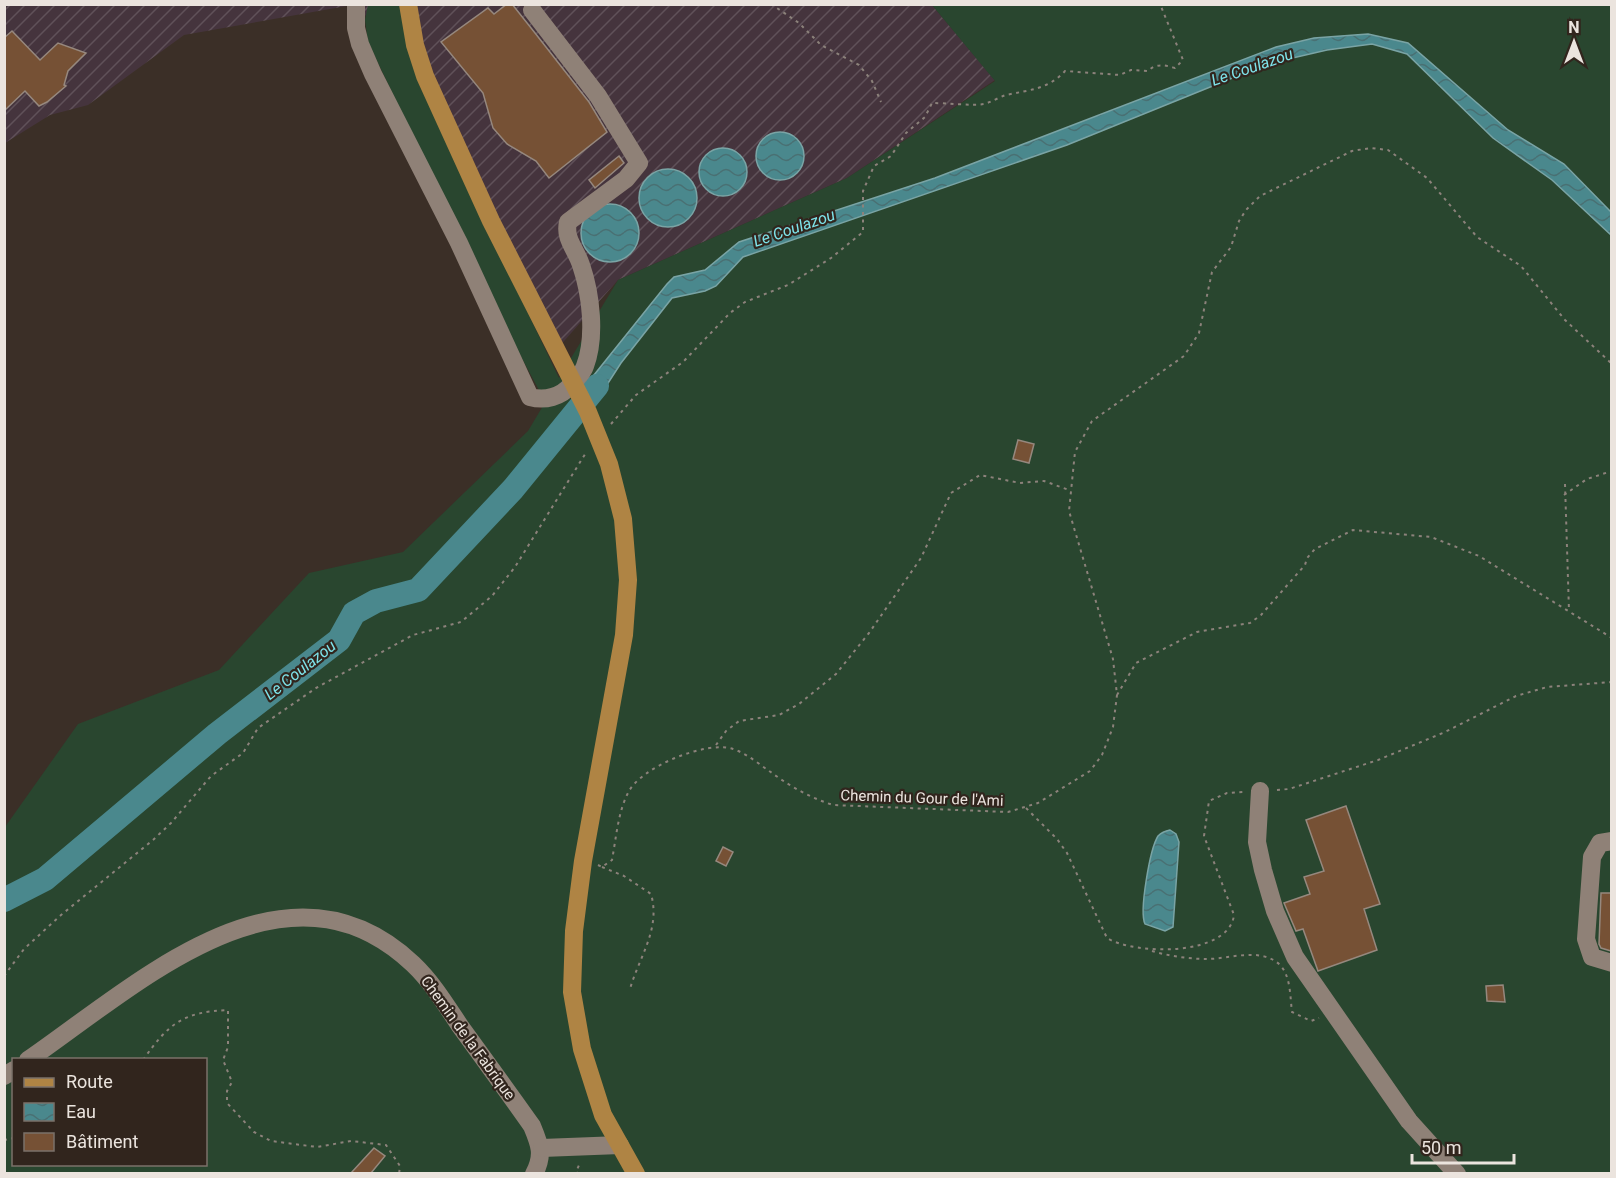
<svg xmlns="http://www.w3.org/2000/svg" width="1616" height="1178" font-family="Roboto,sans-serif">
<defs>
<pattern id="industrial-furrows" width="10" height="10" patternUnits="userSpaceOnUse" patternTransform="scale(1.5)"><rect width="10" height="10" fill="#45343d"/><path d="M-1 1l2-2M0 10L10 0M9 11l2-2" fill="none" stroke="#605159"/></pattern>
<pattern id="water-waves" width="16" height="10" patternUnits="userSpaceOnUse" patternTransform="scale(1.5)"><rect width="16" height="10" fill="#4a888d"/><path d="M0 5q4-4 8 0t8 0" fill="none" stroke="#497073"/></pattern>
</defs>
<rect width="100%" height="100%" fill="#3b2f27"/>
<g fill="url(#industrial-furrows)">
<polygon points="5,5 352,5 184,35 88,105 50,115 5,143"/>
<polygon points="356,5 932,5 995,80 847,178 618,280 557,349 429,86"/>
</g>
<path fill="#29462f" fill-rule="evenodd" d="M368 5H403L410 52 419 84 559 378 618 280 847 178 995 81 932 5H1611V1173L5 1174V827L78 724 219 670 309 573 403 552 528 431 553 389 540 392 497 312 368 42 365 20ZM14 1060H206V1164H14Z"/>
<g fill="url(#water-waves)" stroke="#7aa4a5" stroke-width="1.5">
<polygon points="1368,34 1408,43 1508,130 1564,164 1611,212 1611,235 1552,180 1493,138 1407,54 1372,44 1327,50 1267,64 1067,145 743,257 716,286 705,291 672,298 621,363 590,411 582,390 667,284 674,277 705,270 739,242 935,178 1276,47 1314,38"/>
<circle cx="780" cy="156" r="24"/>
<circle cx="723" cy="172" r="24"/>
<circle cx="668" cy="198" r="29"/>
<circle cx="610" cy="233" r="29"/>
<path d="M1170 830 1176 834 1179 842 1173 927 1165 931 1145 924C1139 911 1150 849 1158 836 1162 832 1165 831 1170 830Z"/>
</g>
<g fill="none" stroke-linecap="round" stroke-linejoin="round">
<polyline stroke="#7aa4a5" stroke-width="4" points="4,907 7,900"/>
<polyline stroke="#4a888d" stroke-width="24" points="4,900 45,879 217,734 339,640 354,613 376,601 418,590 513,489 597,386"/>
</g>
<g fill="#765135" stroke="#96887e" stroke-width="1.5">
<polygon points="507,4 512,4 535,33 589,102 607,132 549,178 536,161 507,144 493,128 483,93 441,42 488,8 494,14"/>
<polygon points="12,31 40,60 58,43 86,53 68,71 64,85 66,86 47,102 39,106 25,91 4,111 4,38"/>
<polygon points="619,156 624,163 595,188 589,180"/>
<polygon points="1018,440 1034,444 1029,463 1013,459"/>
<polygon points="1346,806 1380,904 1364,909 1377,950 1318,971 1303,929 1296,931 1284,903 1310,894 1304,877 1324,871 1306,820"/>
<polygon points="723,847 733,852 726,866 716,861"/>
<polygon points="1601,893 1611,893 1611,951 1601,948 1599,944"/>
<polygon points="1503,985 1505,1002 1487,1001 1486,986"/>
<polygon points="374,1148 385,1156 371,1173 351,1173"/>
</g>
<g fill="none" stroke-linecap="round" stroke-linejoin="round">
<g stroke="#8c827b" stroke-width="2" stroke-dasharray="3 4.5" stroke-linecap="butt">
<polyline points="771,4 799,23 821,45 859,65 872,81 881,102"/>
<path d="M611 424 636 395 683 362 730 313 745 302 788 285 831 258 863 232V191L874 166 891 156 906 133 925 117 932 103C947 103 971 106 984 104 992 102 999 97 1006 95 1029 90 1049 89 1065 71L1120 75 1131 70 1148 71C1156 63 1165 65 1175 68L1183 60 1160 4"/>
<polyline points="1565,484 1569,611"/>
<polyline points="1564,495 1587,479 1612,471"/>
<polyline points="1117,695 1136,663 1197,632 1250,623 1261,615 1305,565 1307,558 1315,549 1353,530 1431,537 1479,556 1612,638"/>
<polyline points="716,745 726,731 739,721 779,715 799,704 836,674 869,633 921,558 951,493 980,475 1020,483 1044,481 1069,490"/>
<polyline points="1277,790 1289,789 1378,760 1445,732 1516,696 1547,687 1612,682"/>
<path d="M1026 808 1057 839 1067 853 1107 938C1134 955 1229 957 1234 915L1204 836 1209 801 1227 793 1244 792"/>
<path d="M598 865 602 867 612 860C616 839 618 812 628 793 640 767 707 740 733 749 748 754 760 765 772 773 791 787 811 798 833 805L1008 812 1038 803 1090 771 1102 755 1113 727 1117 695 1113 659 1069 511 1075 452 1092 421 1184 356 1199 333 1212 272 1231 247 1239 221 1246 210 1260 196 1352 151 1371 148 1388 150 1427 178 1477 237 1521 266 1565 320 1612 364"/>
<path d="M602 867 624 876 651 894C661 929 639 957 630 989"/>
<path d="M1152 951C1169 956 1189 959 1207 959 1229 959 1260 947 1279 964 1291 975 1290 997 1292 1012L1311 1021 1319 1018"/>
<polyline points="4,976 24,949 61,915 153,840 171,823 211,776 243,753 258,728 316,688 413,635 461,622 492,596 515,567 587,451"/>
<path d="M143 1060C169 1023 183 1012 228 1010V1047L223 1060 232 1082 227 1091V1103L254 1132 271 1141 317 1147 351 1141 386 1145 400 1166 399 1174"/>
<polyline points="4,1140 14,1138"/>
<polyline points="579,1174 576,1172 580,1163"/>
</g>
<g stroke="#8f8177" stroke-width="18">
<path d="M356 4V28L360 44 373 74 459 243 530 397C545 401 561 397 571 385 576 379 583 373 585 366 596 337 591 294 581 265 576 249 564 239 568 222L626 179 639 163 598 96 532 10"/>
<polyline points="1260,791 1257,842 1263,870 1275,911 1295,957 1409,1121 1457,1174"/>
<polyline points="1612,841 1600,843 1592,857 1586,939 1592,957 1612,963"/>
<path d="M28 1060C137 985 286 844 413 964 432 982 446 1005 460 1026 484 1059 508 1092 532 1126 540 1145 544 1155 534 1174"/>
<polyline points="4,1076 14,1070"/>
<polyline points="542,1148 620,1145"/>
</g>
<polyline stroke="#af8444" stroke-width="18" points="408,4 415,45 425,76 491,221 588,412 609,464 623,519 628,580 624,635 583,861 574,931 572,992 582,1049 603,1115 636,1174"/>
</g>
<g text-anchor="middle" dominant-baseline="central" stroke-width="4.5" stroke-linejoin="round" paint-order="stroke">
<g font-size="15" fill="#ebe4de" stroke="#31251d">
<text transform="translate(922 798) rotate(2)">Chemin du Gour de l'Ami</text>
<text transform="translate(468 1038) rotate(54)">Chemin de la Fabrique</text>
</g>
<g font-size="16" font-style="italic" fill="#7ee3ea" stroke="#31251d">
<text transform="translate(1252 67) rotate(-19)">Le Coulazou</text>
<text transform="translate(794 228) rotate(-19)">Le Coulazou</text>
<text transform="translate(300 670) rotate(-38)">Le Coulazou</text>
</g>
</g>
<rect width="1616" height="1178" fill="none" stroke="#ebe4de" stroke-width="12"/>
<rect x="12" y="1058" width="195" height="108" fill="#31251d" stroke="#7b716a" stroke-width="1.5"/>
<rect x="24" y="1078" width="30" height="9" fill="#af8444" stroke="#7b716a" stroke-width="1.5"/>
<text x="66" y="1088" font-size="18" fill="#ebe4de">Route</text>
<rect x="24" y="1103" width="30" height="18" fill="url(#water-waves)" stroke="#7b716a" stroke-width="1.5"/>
<text x="66" y="1118" font-size="18" fill="#ebe4de">Eau</text>
<rect x="24" y="1133" width="30" height="18" fill="#765135" stroke="#7b716a" stroke-width="1.5"/>
<text x="66" y="1148" font-size="18" fill="#ebe4de">Bâtiment</text>
<g transform="translate(1574 42)" stroke="#31251d" stroke-width="4.5" paint-order="stroke">
<path d="M0-4.5L10 22L0 15L-10 22Z" fill="#ebe4de"/>
<text y="-9" font-size="16" font-weight="bold" text-anchor="middle" fill="#ebe4de">N</text>
</g>
<path d="M1412 1154v9h102v-9" fill="none" stroke="#ebe4de" stroke-width="3"/>
<text x="1421" y="1154" font-size="18" fill="#ebe4de" stroke="#31251d" stroke-width="4.5" paint-order="stroke">50 m</text>
</svg>
